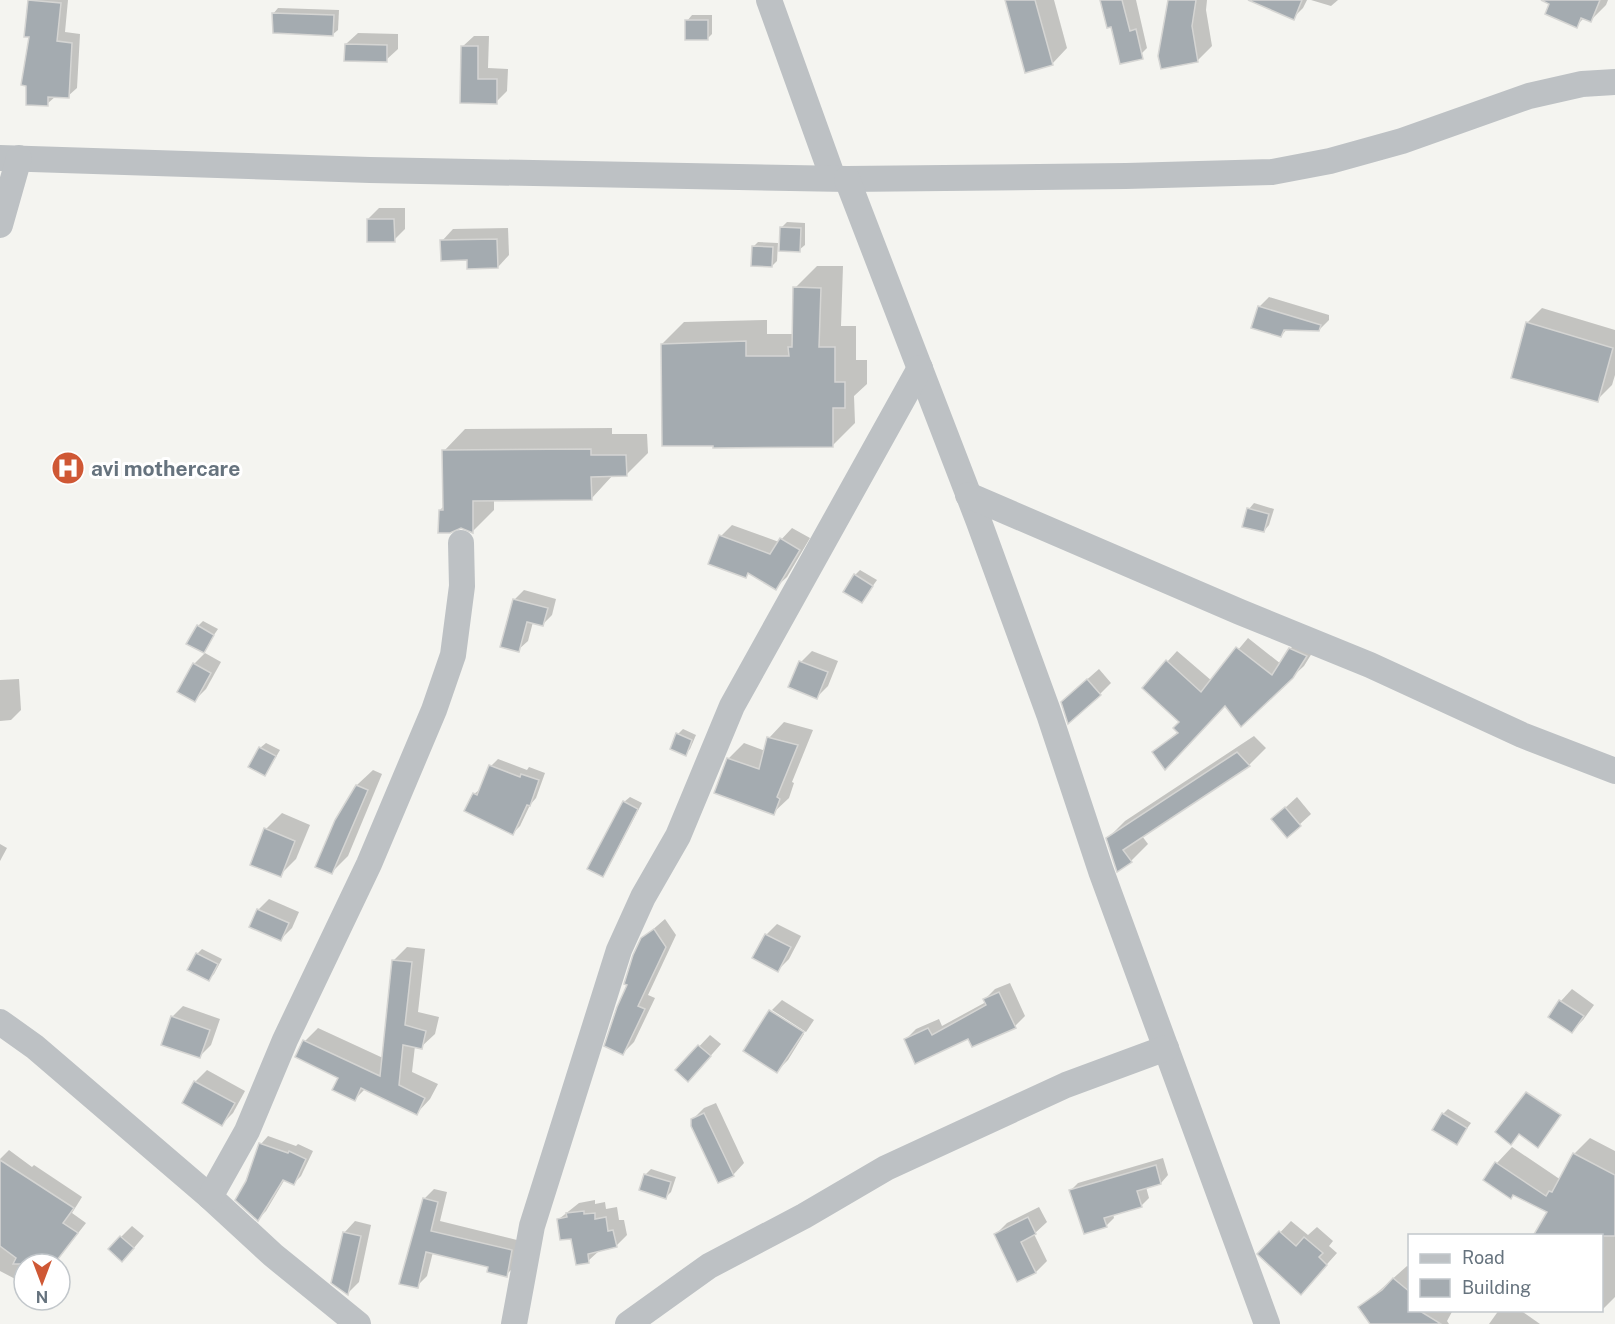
<svg xmlns="http://www.w3.org/2000/svg" width="1615" height="1324" font-family="'Public Sans',sans-serif">
<rect width="100%" height="100%" fill="#f4f4f0"/>
<g fill="#0003">
<polygon points="29,0 68,0 65,32 80,34 77,88 68,96 56,96 47,104 30,36"/>
<polygon points="1006,0 1054,0 1067,48 1052,64"/>
<polygon points="1102,0 1136,0 1147,48 1136,59 1112,25"/>
<polygon points="1169,0 1207,0 1206,10 1212,46 1197,61"/>
<polygon points="1266,0 1307,0 1303,8 1293,18"/>
<polygon points="1311,0 1338,0 1331,6"/>
<polygon points="1553,0 1608,0 1606,5 1591,20 1584,18 1576,26"/>
<polygon points="278,8 339,10 338,30 332,35 273,14"/>
<polygon points="692,15 712,15 712,34 707,39 687,21"/>
<polygon points="358,33 398,34 398,49 386,60 346,44"/>
<polygon points="474,36 489,36 488,68 508,69 507,91 496,102 462,101 462,47"/>
<polygon points="379,208 405,208 405,229 394,240 368,219"/>
<polygon points="787,222 805,223 805,245 799,250 782,227"/>
<polygon points="508,228 509,255 498,267 468,259 442,241 453,229"/>
<polygon points="758,242 778,243 777,261 772,266 753,247"/>
<polygon points="817,266 843,266 841,326 856,326 856,360 867,360 867,384 854,396 855,423 833,445 662,344 684,322 767,320 767,334 794,334 795,288"/>
<polygon points="1269,297 1329,315 1329,320 1319,330 1288,328 1281,336 1259,307"/>
<polygon points="1542,308 1615,330 1615,375 1612,385 1597,400 1527,323"/>
<polygon points="612,428 612,434 647,434 648,453 626,475 613,475 591,499 494,500 494,510 472,532 440,510 444,506 444,451 465,429"/>
<polygon points="1254,503 1274,509 1269,525 1264,531 1249,509"/>
<polygon points="732,525 779,542 792,528 810,538 787,577 775,588 749,573 745,577 721,536"/>
<polygon points="860,570 877,580 862,601 855,575"/>
<polygon points="524,590 556,599 552,615 543,624 533,622 528,641 518,650 514,600"/>
<polygon points="203,621 218,629 203,651 198,626"/>
<polygon points="1248,638 1281,664 1290,649 1301,638 1317,645 1304,666 1292,677 1225,704 1154,752 1179,731 1182,722 1167,662 1177,651 1212,681"/>
<polygon points="812,651 838,661 828,686 817,697 801,662"/>
<polygon points="205,653 221,662 206,689 195,700 194,664"/>
<polygon points="1099,669 1111,683 1100,694 1074,691"/>
<polygon points="19,679 21,710 11,720 0,721 0,680"/>
<polygon points="784,722 813,730 792,782 794,783 789,798 773,813 716,792 729,758 744,743 765,751 769,738"/>
<polygon points="683,729 696,735 690,749 685,754 678,734"/>
<polygon points="1254,736 1266,748 1249,765 1142,836 1148,844 1131,861 1108,838 1125,821"/>
<polygon points="266,743 280,750 269,769 264,774 260,748"/>
<polygon points="498,759 527,770 529,767 545,773 536,798 530,805 520,826 513,833 474,794 482,788 491,766"/>
<polygon points="373,770 382,774 348,856 332,872 337,821 357,785"/>
<polygon points="630,797 642,803 607,870 602,875 624,802"/>
<polygon points="1297,797 1311,814 1287,836 1273,819"/>
<polygon points="282,813 310,825 296,859 280,875 266,829"/>
<polygon points="0,844 7,848 0,861"/>
<polygon points="269,899 299,912 292,928 281,939 258,910"/>
<polygon points="665,919 676,935 648,995 655,998 634,1042 623,1053 629,984 642,939"/>
<polygon points="777,924 801,936 789,959 778,970 766,935"/>
<polygon points="407,947 425,949 418,1012 439,1017 435,1034 421,1047 415,1046 412,1072 438,1084 430,1099 417,1113 365,1089 355,1099 340,1077 305,1041 318,1028 383,1058 393,961"/>
<polygon points="202,949 222,959 214,974 209,979 197,954"/>
<polygon points="1010,983 1025,1016 1015,1026 906,1039 916,1029 939,1019 942,1026 986,1002 985,999 995,989"/>
<polygon points="1572,989 1594,1005 1583,1020 1572,1031 1550,1017 1561,1001"/>
<polygon points="782,1000 814,1020 806,1032 772,1010"/>
<polygon points="183,1006 220,1019 211,1045 199,1057 172,1017"/>
<polygon points="771,1010 771,1013 804,1034 788,1060 777,1071 745,1050"/>
<polygon points="710,1035 721,1044 699,1069 677,1070"/>
<polygon points="207,1070 245,1091 233,1113 222,1124 184,1103 196,1081"/>
<polygon points="716,1103 744,1163 733,1175 719,1181 692,1120 704,1108"/>
<polygon points="1448,1109 1471,1123 1456,1143 1443,1114"/>
<polygon points="268,1136 296,1146 298,1144 313,1151 301,1176 294,1183 285,1179 266,1211 258,1219 248,1182 261,1144"/>
<polygon points="1590,1138 1615,1151 1615,1297 1603,1309 1602,1236 1549,1212 1485,1179 1497,1163 1512,1147 1561,1180 1574,1154"/>
<polygon points="9,1150 32,1167 34,1165 82,1197 72,1213 86,1223 54,1264 24,1264 24,1278 21,1282 0,1271 0,1159"/>
<polygon points="1163,1158 1168,1175 1161,1183 1146,1187 1149,1198 1141,1206 1113,1214 1114,1218 1106,1226 1071,1190 1078,1183"/>
<polygon points="651,1169 676,1177 671,1192 666,1197 641,1189 646,1174"/>
<polygon points="434,1189 447,1192 440,1221 521,1241 517,1264 507,1274 490,1266 433,1252 427,1276 417,1286 424,1199"/>
<polygon points="595,1200 595,1204 605,1202 606,1209 617,1207 619,1220 624,1220 627,1235 616,1246 600,1250 588,1261 559,1219 579,1203"/>
<polygon points="1039,1207 1047,1222 1034,1234 1047,1261 1036,1272 996,1234 1007,1223"/>
<polygon points="355,1221 371,1225 359,1282 347,1294 344,1233"/>
<polygon points="1291,1221 1308,1235 1317,1227 1333,1241 1329,1246 1337,1253 1312,1281 1260,1254"/>
<polygon points="132,1226 144,1236 133,1249 121,1237"/>
<polygon points="1407,1266 1410,1268 1410,1310 1453,1310 1447,1321 1449,1324 1372,1324 1360,1308"/>
<polygon points="1499,1310 1520,1310 1540,1324 1489,1324"/>
</g>
<g fill="#a4abb0" stroke="#d5d5d3" stroke-width="1.5">
<polygon points="28,0 61,3 57,41 72,43 69,98 48,97 48,106 26,105 26,86 21,85 29,37 24,37"/>
<polygon points="1005,0 1035,0 1053,65 1025,73"/>
<polygon points="1100,0 1122,0 1130,31 1136,29 1143,59 1120,64 1111,27 1107,28"/>
<polygon points="1168,0 1196,0 1192,26 1198,62 1161,69 1158,56"/>
<polygon points="1248,0 1302,0 1294,20"/>
<polygon points="1541,0 1600,0 1591,22 1581,18 1577,28 1545,14 1549,4"/>
<polygon points="272,13 334,15 333,36 273,33"/>
<rect x="685" y="20" width="23" height="20"/>
<polygon points="345,44 387,45 387,62 344,61"/>
<polygon points="461,46 478,46 478,79 497,79 497,104 460,103"/>
<polygon points="367,219 394,219 395,242 367,242"/>
<polygon points="780,227 801,228 800,252 779,251"/>
<polygon points="497,239 498,268 467,269 467,260 441,261 440,240"/>
<polygon points="752,246 773,247 772,267 751,266"/>
<polygon points="793,287 821,288 819,347 835,347 835,382 845,382 845,408 833,408 833,447 713,448 713,446 662,446 661,344 746,341 746,356 789,356 788,347 792,347"/>
<polygon points="1258,306 1321,325 1319,331 1284,330 1281,337 1251,328"/>
<polygon points="1526,322 1613,348 1598,402 1511,378"/>
<polygon points="591,449 591,455 626,455 627,476 591,477 592,500 473,501 473,533 461,528 450,533 438,533 439,510 443,510 442,450"/>
<polygon points="1247,508 1269,514 1264,532 1242,527"/>
<polygon points="719,535 770,554 780,538 800,550 776,590 748,573 746,578 708,564"/>
<polygon points="854,574 873,586 862,603 843,592"/>
<polygon points="513,599 548,608 543,626 527,622 519,652 500,647"/>
<polygon points="197,625 214,635 204,653 186,644"/>
<polygon points="1236,647 1272,675 1289,648 1307,656 1293,678 1241,727 1225,706 1165,770 1152,752 1178,733 1173,728 1179,722 1142,688 1166,660 1201,692"/>
<polygon points="799,661 828,672 817,699 788,687"/>
<polygon points="193,663 211,673 195,702 177,692"/>
<polygon points="1087,679 1101,695 1068,724 1061,702"/>
<polygon points="676,733 692,740 686,756 670,749"/>
<polygon points="767,737 798,745 777,797 780,799 774,815 714,793 727,758 759,769"/>
<polygon points="259,747 276,756 265,776 248,767"/>
<polygon points="1237,752 1250,766 1123,850 1132,862 1117,872 1106,838"/>
<polygon points="489,765 520,777 521,774 539,780 530,806 527,805 513,835 464,811 473,793 477,795"/>
<polygon points="356,785 368,790 332,874 315,867 335,820"/>
<polygon points="623,801 638,809 603,877 587,869"/>
<polygon points="1285,807 1301,826 1287,838 1271,819"/>
<polygon points="264,828 295,841 281,877 250,865"/>
<polygon points="257,909 289,923 281,941 249,927"/>
<polygon points="654,929 666,947 638,1006 645,1009 623,1055 604,1046 617,1007 627,985 624,984 633,955 641,938"/>
<polygon points="765,934 791,947 778,972 752,958"/>
<polygon points="196,953 218,964 209,981 187,970"/>
<polygon points="392,960 412,962 405,1025 426,1031 422,1049 403,1045 399,1085 425,1098 417,1115 361,1088 355,1101 332,1090 338,1078 295,1057 303,1040 380,1076"/>
<polygon points="999,992 1016,1028 972,1047 968,1039 915,1064 904,1039 928,1028 932,1035 986,1005 983,999"/>
<polygon points="1559,1000 1584,1016 1572,1033 1548,1017"/>
<polygon points="769,1010 804,1032 777,1073 743,1051"/>
<polygon points="171,1016 210,1030 200,1058 161,1045"/>
<polygon points="698,1045 711,1056 688,1082 675,1070"/>
<polygon points="194,1081 235,1103 222,1126 182,1103"/>
<polygon points="1526,1092 1561,1115 1538,1148 1519,1134 1511,1145 1495,1132"/>
<polygon points="704,1113 734,1176 718,1183 691,1126 691,1119"/>
<polygon points="1442,1113 1467,1128 1457,1145 1432,1130"/>
<polygon points="259,1143 288,1153 289,1151 306,1159 294,1185 283,1180 258,1221 235,1200 246,1181"/>
<polygon points="1573,1153 1615,1175 1615,1236 1533,1236 1547,1212 1513,1195 1511,1199 1483,1180 1495,1162 1546,1196 1549,1191 1552,1192"/>
<polygon points="0,1160 74,1208 63,1223 78,1233 54,1264 13,1264 16,1258 0,1246"/>
<polygon points="1156,1165 1161,1184 1137,1191 1142,1207 1104,1218 1107,1227 1084,1234 1069,1190"/>
<polygon points="644,1174 671,1182 666,1199 639,1190"/>
<polygon points="423,1198 438,1202 431,1231 512,1250 507,1277 487,1272 488,1267 426,1252 418,1288 399,1284"/>
<polygon points="584,1211 584,1214 595,1213 595,1219 606,1217 608,1231 613,1230 617,1247 588,1254 589,1263 576,1265 571,1239 560,1240 557,1219 567,1217 566,1213"/>
<polygon points="1028,1217 1036,1234 1021,1242 1036,1273 1017,1282 994,1234"/>
<polygon points="1279,1231 1296,1246 1304,1237 1323,1253 1319,1257 1327,1265 1301,1295 1257,1254"/>
<polygon points="343,1232 361,1236 348,1295 331,1283"/>
<polygon points="120,1236 134,1248 122,1262 108,1249"/>
<polygon points="1393,1278 1410,1292 1410,1311 1420,1311 1441,1324 1370,1324 1358,1307 1382,1290"/>
</g>
<g fill="none" stroke-linecap="round" stroke-linejoin="round">
<g stroke="#bdc1c4" stroke-width="26">
<polyline points="769,0 833,178"/>
<polyline points="0,158 370,170 847,179 1126,176 1272,172 1330,161 1402,141 1529,96 1582,84 1615,82"/>
<polyline points="847,179 979,522 1049,714 1101,871 1267,1324"/>
<polyline points="0,225 19,158"/>
<polyline points="968,495 1240,612 1370,665 1522,735 1615,771"/>
<polyline points="0,1022 35,1047 210,1197 273,1255 358,1324"/>
<polyline points="210,1197 247,1131 285,1040 369,864 434,710 453,655 462,586 461,543"/>
<polyline points="514,1324 532,1226 619,950 643,897 678,836 732,706 920,368"/>
<polyline points="628,1324 709,1266 804,1216 886,1168 1066,1085 1166,1048"/>
</g>
</g>
<defs>
<g id="hospital-disc" transform="scale(1.725)"><circle r="9.5" fill="#cf5835" stroke="#fff"/><path d="M-5-5h3v3.5h4V-5h3V5h-3V1.5h-4V5h-3Z" fill="#fff"/></g>
</defs>
<g fill-rule="evenodd">
<use href="#hospital-disc" x="68" y="468"/>
</g>
<g text-anchor="middle" dominant-baseline="central" stroke-width="6" stroke-linejoin="round" paint-order="stroke">
<g font-size="21" font-weight="bold" fill="#66737e" stroke="#fff" text-anchor="start">
<text x="91" y="468">avi mothercare</text>
</g>
</g>
<rect x="1408" y="1234" width="195" height="78" fill="#ffffff" stroke="#c2c7cb" stroke-width="1.5"/>
<rect x="1420" y="1254" width="30" height="9" fill="#bdc1c4" stroke="#c2c7cb" stroke-width="1.5"/>
<text x="1462" y="1264" font-size="18" fill="#66737e">Road</text>
<rect x="1420" y="1279" width="30" height="18" fill="#a4abb0" stroke="#c2c7cb" stroke-width="1.5"/>
<text x="1462" y="1294" font-size="18" fill="#66737e">Building</text>
<g transform="translate(42 1282) rotate(180)"><circle r="28" fill="#ffffff" stroke="#c2c7cb" stroke-width="1.5"/>
<path d="M0-4.5L10 22L0 15L-10 22Z" fill="#cf5835"/>
<text y="-9" font-size="16" font-weight="bold" text-anchor="middle" fill="#66737e">N</text>
</g>
</svg>
